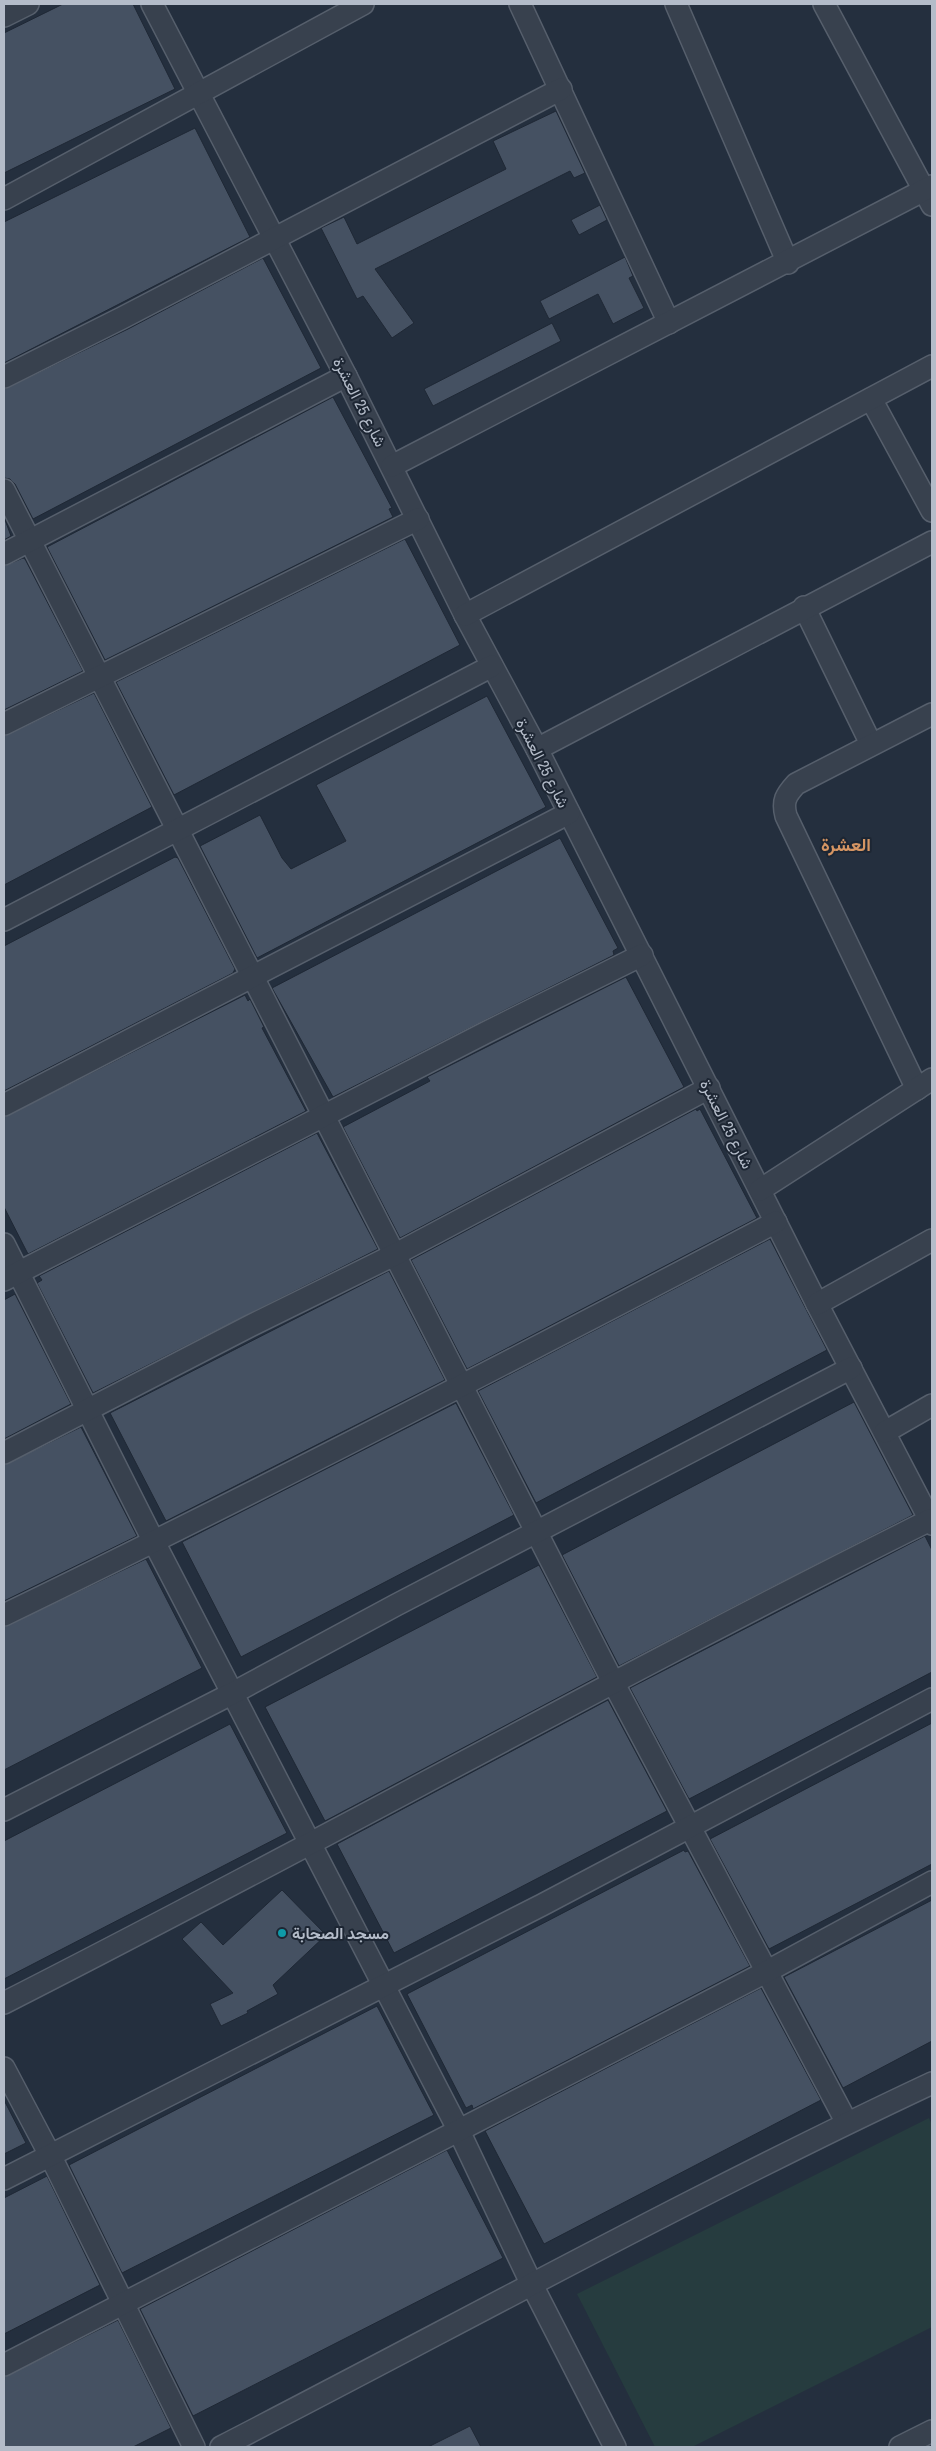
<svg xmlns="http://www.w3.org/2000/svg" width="936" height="2451" font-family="'Archivo Narrow',Vazirmatn,sans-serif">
<rect width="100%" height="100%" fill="#242f3e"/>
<polygon fill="#263c3f" points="929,2118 932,2125 932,2327 692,2447 655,2447 577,2294"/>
<g fill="#455162" stroke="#1f2835">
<polygon points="63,4 133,4 175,89 4,173 4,33"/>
<polygon points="556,111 585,173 574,178 570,171 375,269 414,323 392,338 363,296 357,299 321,228 344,217 357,244 506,169 493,141"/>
<polygon points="195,128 250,237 4,363 4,222"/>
<polygon points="600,205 607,220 579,235 571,220"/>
<polygon points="625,257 633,276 629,278 644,308 613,324 598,294 549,319 540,301"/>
<polygon points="263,258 321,368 33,519 15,484 10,479 4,478 4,389 128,329"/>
<polygon points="552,323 561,341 433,406 424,389"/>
<polygon points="333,397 392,508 389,509 393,517 105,660 47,547"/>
<polygon points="4,517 11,536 4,540"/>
<polygon points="405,539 460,645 174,795 116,682"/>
<polygon points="23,558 25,559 83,671 4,710 4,566"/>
<polygon points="94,693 152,807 4,885 4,736"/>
<polygon points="487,696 546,807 257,958 200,846 260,815 282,858 291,869 346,841 316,785"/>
<polygon points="560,838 618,948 613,951 614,955 333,1097 272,988"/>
<polygon points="175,857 178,858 235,969 233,973 4,1091 4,946"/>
<polygon points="626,977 684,1087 400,1238 343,1127 430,1081 427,1077"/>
<polygon points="245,995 248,1001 250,999 264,1027 262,1028 306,1111 28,1254 4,1207 4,1117"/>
<polygon points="696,1109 697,1111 700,1109 757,1218 467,1369 411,1260"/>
<polygon points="317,1133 378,1249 93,1393 37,1283 42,1280 39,1276"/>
<polygon points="770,1239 827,1350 536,1503 478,1391"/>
<polygon points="389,1271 445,1380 166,1521 110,1413"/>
<polygon points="15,1294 71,1404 4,1439 4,1300"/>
<polygon points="854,1402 913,1515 619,1666 562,1555"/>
<polygon points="456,1403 514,1515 241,1657 182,1542"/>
<polygon points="81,1427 137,1536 4,1601 4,1465"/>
<polygon points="925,1536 932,1550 932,1672 689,1799 630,1688"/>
<polygon points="146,1559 202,1668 4,1770 4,1627"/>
<polygon points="539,1565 597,1677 325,1821 265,1707"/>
<polygon points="608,1700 667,1811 394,1953 337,1844"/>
<polygon points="932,1723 932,1864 769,1949 710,1839"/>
<polygon points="230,1724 287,1833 4,1979 4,1841"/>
<polygon points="684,1850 685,1852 688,1851 750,1966 473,2109 472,2105 466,2108 407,1994"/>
<polygon points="282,1890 326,1935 273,1985 278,1994 247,2011 248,2013 221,2026 210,2004 233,1993 182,1939 201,1922 223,1945"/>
<polygon points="932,1900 932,2041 843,2088 784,1977"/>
<polygon points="761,1988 821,2100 544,2244 485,2131"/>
<polygon points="377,2006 434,2115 122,2273 69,2165"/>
<polygon points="4,2100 26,2143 4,2154"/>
<polygon points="447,2150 503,2258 193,2416 140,2309"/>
<polygon points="47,2176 100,2285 4,2334 4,2198"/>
<polygon points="118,2320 171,2428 133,2447 4,2447 4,2377"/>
<polygon points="470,2426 481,2447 428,2447"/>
</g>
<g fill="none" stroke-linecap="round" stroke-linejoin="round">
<g stroke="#565f6c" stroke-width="24">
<g id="minor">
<polyline points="152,4 346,376 465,615 537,749 817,1304 932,1524"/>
<polyline points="520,4 669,323"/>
<polyline points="676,4 788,263"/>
<polyline points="824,4 932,205"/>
<polyline points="4,16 28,4"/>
<polyline points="4,199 363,4"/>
<polyline points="4,377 122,318 561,89"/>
<polyline points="871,399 932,511"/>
<polyline points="392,466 932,186"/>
<polyline points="4,490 614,1684 847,2123"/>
<polyline points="4,554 346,376"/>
<polyline points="804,607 871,744"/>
<polyline points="465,615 932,366"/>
<polyline points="4,724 418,519"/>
<polyline points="537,749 932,542"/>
<polyline points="4,920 492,666"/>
<path d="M917 1089 786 816C782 801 786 795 796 784L932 714"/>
<polyline points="4,1105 569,813"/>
<polyline points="760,1190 932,1079"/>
<polyline points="4,1244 154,1542 458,2129 531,2283 615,2447"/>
<polyline points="4,1280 485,1033 642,955"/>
<polyline points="817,1304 932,1240"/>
<polyline points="885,1432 932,1405"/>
<polyline points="4,1453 250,1326 394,1255 709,1088"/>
<path d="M4 1615C264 1489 521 1356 776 1222"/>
<polyline points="4,1810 233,1693 396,1605 851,1368"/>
<path d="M4 2003C315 1845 618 1675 930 1520"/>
<polyline points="4,2068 50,2155 194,2447"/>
<polyline points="4,2179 542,1905 932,1699"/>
<polyline points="4,2365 766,1972 932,1882"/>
<path d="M221 2447C458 2325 691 2196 932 2083"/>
<polyline points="900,2447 932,2431"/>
</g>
</g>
<use href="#minor" stroke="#38414e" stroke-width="21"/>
</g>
<circle fill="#0f9aa8" stroke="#1d2633" stroke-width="2" cx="282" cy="1933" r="5"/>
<g text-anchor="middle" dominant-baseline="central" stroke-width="4" stroke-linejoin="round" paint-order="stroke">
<g font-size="16" fill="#b4bcc9" stroke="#1d2633">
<text transform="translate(360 402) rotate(63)">شارع 25 العشرة</text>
<text transform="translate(543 763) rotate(63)">شارع 25 العشرة</text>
<text transform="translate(727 1124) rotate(63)">شارع 25 العشرة</text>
</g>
<g font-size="16" font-weight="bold" fill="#b4bcc9" stroke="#1d2633" text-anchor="start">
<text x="292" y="1933">مسجد الصحابة</text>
</g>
<g font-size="18" font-weight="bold" fill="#d59563" stroke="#1d2633">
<text x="846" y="844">العشرة</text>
</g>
</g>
<rect width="936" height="2451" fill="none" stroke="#b4bcc9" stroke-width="10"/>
</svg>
